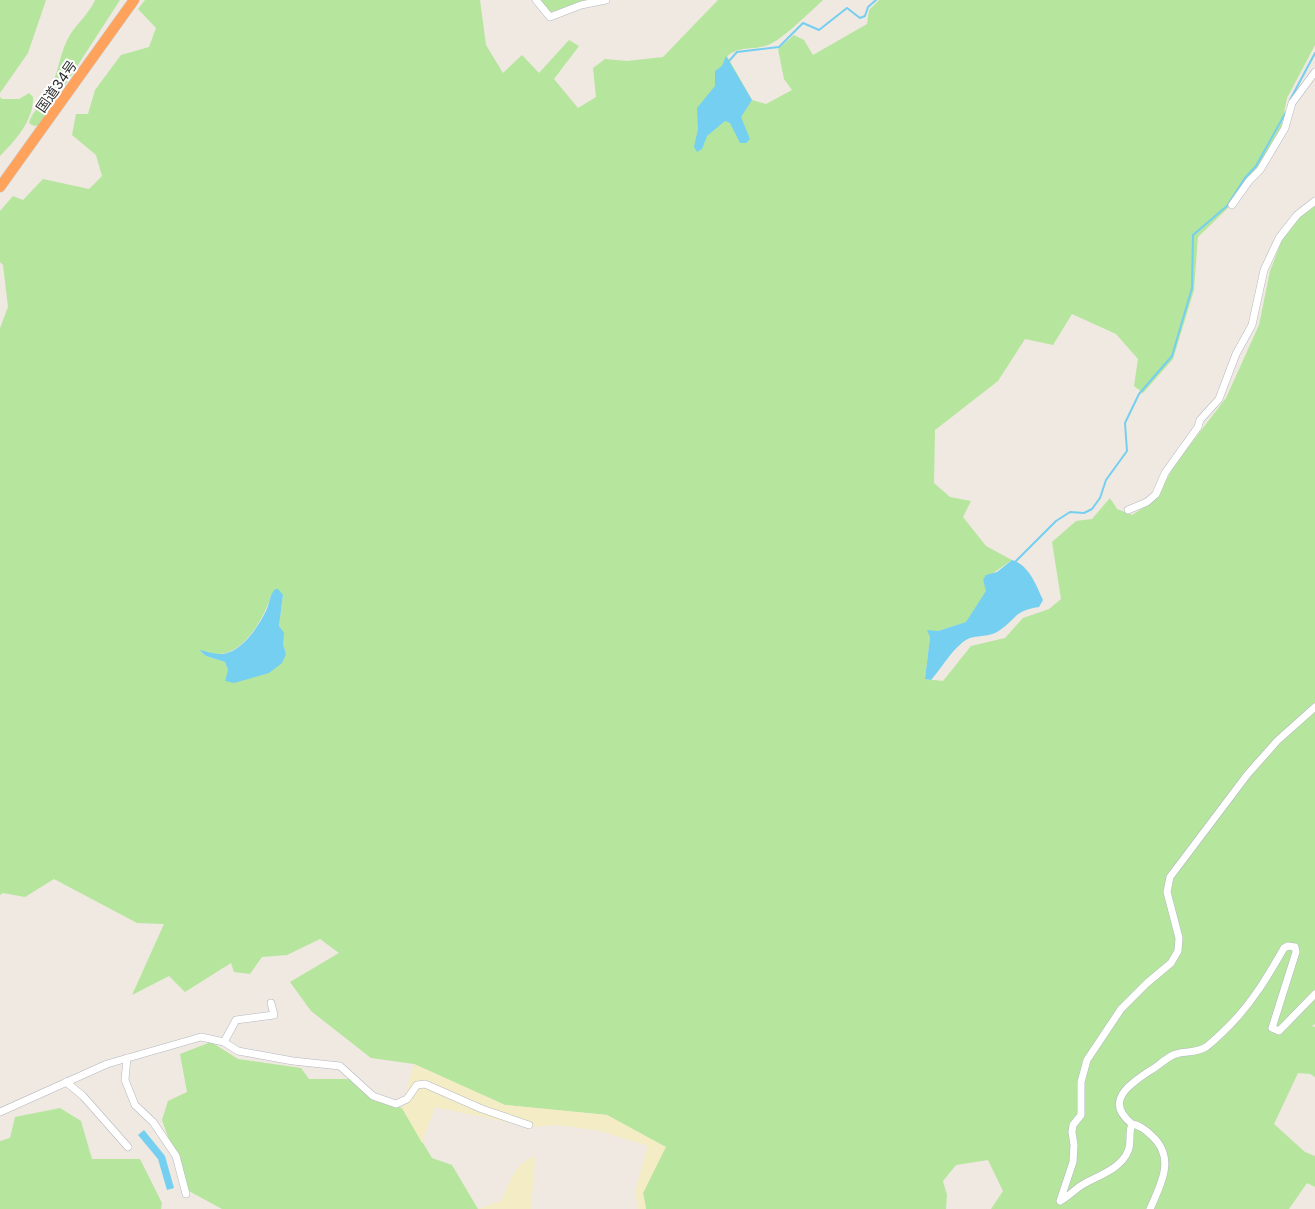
<svg xmlns="http://www.w3.org/2000/svg" width="1315" height="1209" font-family="Inter,'Noto Sans JP',sans-serif">
<rect width="100%" height="100%" fill="#efe9e1"/>
<g fill="#b6e59e" fill-rule="evenodd">
<polygon points="0,0 46,0 28,53 0,93"/>
<path d="M95 0H120L39 125 34 126 29 123C31 112 45 102 50 91 58 74 60 51 70 35 78 22 89 14 95 0Z"/>
<path d="M145 0H480L486 45 503 73 522 55 539 73 569 40 579 46 554 79 578 108 596 97 593 68 605 59 627 61 663 57 718 0H823C811 11 782 40 768 45 752 51 742 45 727 56L752 100 766 104 792 90 784 79 778 49 794 35 804 40 813 55 867 24 869 10 879 0H1315V45L1287 98 1281 128 1258 168 1247 179 1228 208 1198 237 1194 290 1173 359 1143 393 1134 386 1138 359 1116 334 1072 314 1053 345 1025 339 998 381 935 430 934 483 950 497 971 501 963 517 986 546 1012 560 983 580 987 591 967 622 938 631 930 637 925 679 943 681 971 646 1005 638 1023 618 1049 609 1061 599 1052 542 1076 521 1092 519 1110 498 1117 509 1132 515 1154 501 1176 463 1226 398 1259 325 1270 271 1282 240 1299 218 1315 206V1024L1312 1026 1315 1027V1077L1310 1074 1298 1073 1274 1124 1305 1152 1315 1156V1187L1307 1183 1289 1209H991L1003 1191 988 1160 956 1165 943 1181 947 1195 946 1209H646L643 1193 665 1147 607 1115 505 1105 414 1064 371 1058 311 1011 290 982 339 953 320 939 287 955 262 957 250 974 234 972 231 963 185 992 169 976 132 995 164 924 137 923 54 879 25 897 3 893 0 895V328L8 307 3 265 0 262V211L13 196 23 200 43 179 89 189 102 176 96 155 72 135 76 114H88L95 90 121 55 149 47 156 28 138 9ZM271 595H283L279 626 283 633V644L286 654 228 670 225 662 206 656 200 651C206 651 213 655 219 654 244 654 266 615 271 595Z"/>
<polygon points="533,0 594,0 544,14"/>
<path d="M29 93 33 97C34 120 15 141 0 156V97L2 99H19Z"/>
<polygon points="211,1042 238,1059 301,1068 309,1079 352,1079 375,1101 402,1108 432,1158 452,1165 478,1209 222,1209 187,1190 162,1120 168,1101 187,1092 180,1054"/>
<polygon points="60,1108 81,1121 92,1159 140,1159 162,1203 161,1209 0,1209 0,1141 10,1138 15,1117"/>
</g>
<g fill="#f3ecc5">
<polygon points="414,1064 505,1105 607,1115 666,1147 643,1193 646,1209 638,1209 635,1191 648,1146 600,1131 558,1125 530,1127 435,1107 422,1143 402,1108"/>
<path d="M535 1157 531 1209H478L501 1201C509 1185 515 1161 535 1157Z"/>
</g>
<g fill="#75cff0">
<polygon points="726,56 752,100 741,117 750,139 746,143 740,143 730,123 725,121 707,136 702,149 697,152 694,147 698,129 697,108 715,86 715,71 722,66"/>
<path d="M1012 560C1029 565 1036 585 1043 600L1039 607C1013 611 1018 618 1000 630 991 637 981 635 970 638 956 643 941 669 931 680L925 679 930 637 927 630 938 631 966 622 986 591 983 580 986 575 997 572Z"/>
<path d="M275 589H278L283 595 279 626 284 633 283 644 286 654 282 663 269 673 234 683 225 681 228 670 225 662 206 656 199 650C206 651 213 654 219 654 240 655 258 627 266 611 270 603 269 596 275 589Z"/>
<polygon points="144,1130 165,1156 174,1188 167,1190 158,1159 138,1135"/>
</g>
<g fill="none" stroke-linecap="round" stroke-linejoin="round">
<g stroke="#75cff0" stroke-width="2">
<polyline points="729,61 737,52 779,47 803,23 819,30 847,8 860,18 865,16 868,7 876,0"/>
<polyline points="1290,100 1315,53"/>
<polyline points="1016,561 1056,521 1070,512 1084,513 1092,509 1100,498 1106,480 1127,451 1125,423 1139,394 1172,356 1192,288 1193,235 1227,206 1245,178 1256,166 1286,112"/>
</g>
<g stroke="#b4b7c1" stroke-width="8">
<g id="minor">
<polyline points="536,0 550,17 581,5 606,0"/>
<polyline points="1232,205 1249,181 1260,170 1285,128 1292,103 1315,72"/>
<polyline points="1128,510 1147,502 1156,494 1165,473 1198,427 1200,420 1219,399 1236,354 1252,325 1264,270 1279,238 1297,215 1315,201"/>
<polyline points="224,1042 236,1020 274,1015 271,1003"/>
<polyline points="127,1058 125,1080 135,1105 153,1122 176,1156 186,1194"/>
<polyline points="66,1082 83,1096 128,1147"/>
<polyline points="0,1112 107,1064 201,1037 224,1042 238,1051 293,1061 340,1066 373,1096 396,1104 407,1099 417,1085 425,1084 482,1109 529,1125"/>
<path d="M1132 1124C1128 1133 1132 1142 1128 1151 1121 1169 1097 1176 1082 1185 1074 1190 1068 1197 1060 1201L1073 1162 1074 1145 1072 1132 1073 1125 1081 1115V1082L1087 1060 1121 1009 1147 983 1171 963 1178 951 1179 938 1167 892 1170 877 1247 775 1277 741 1315 707"/>
<path d="M1150 1209C1161 1184 1176 1158 1152 1136 1147 1131 1139 1125 1132 1124 1103 1101 1130 1084 1151 1070 1158 1066 1165 1059 1173 1055 1184 1050 1195 1054 1206 1047 1214 1041 1222 1033 1229 1026 1252 1003 1268 976 1284 948L1288 946 1295 947 1296 952 1272 1028 1279 1031 1315 994"/>
</g>
</g>
<g stroke="#c9c9c9" stroke-width="11">
<polyline id="highway" points="0,187 134,0"/>
</g>
<use href="#minor" stroke="#fff" stroke-width="7"/>
<use href="#highway" stroke="#ffa35c" stroke-width="10"/>
</g>
<g text-anchor="middle" dominant-baseline="central" stroke-width="4" stroke-linejoin="round" paint-order="stroke">
<g font-size="14" fill="#2e2e2e" stroke="#fff">
<text transform="translate(56 86) rotate(-55)">国道34号</text>
</g>
</g>
</svg>
